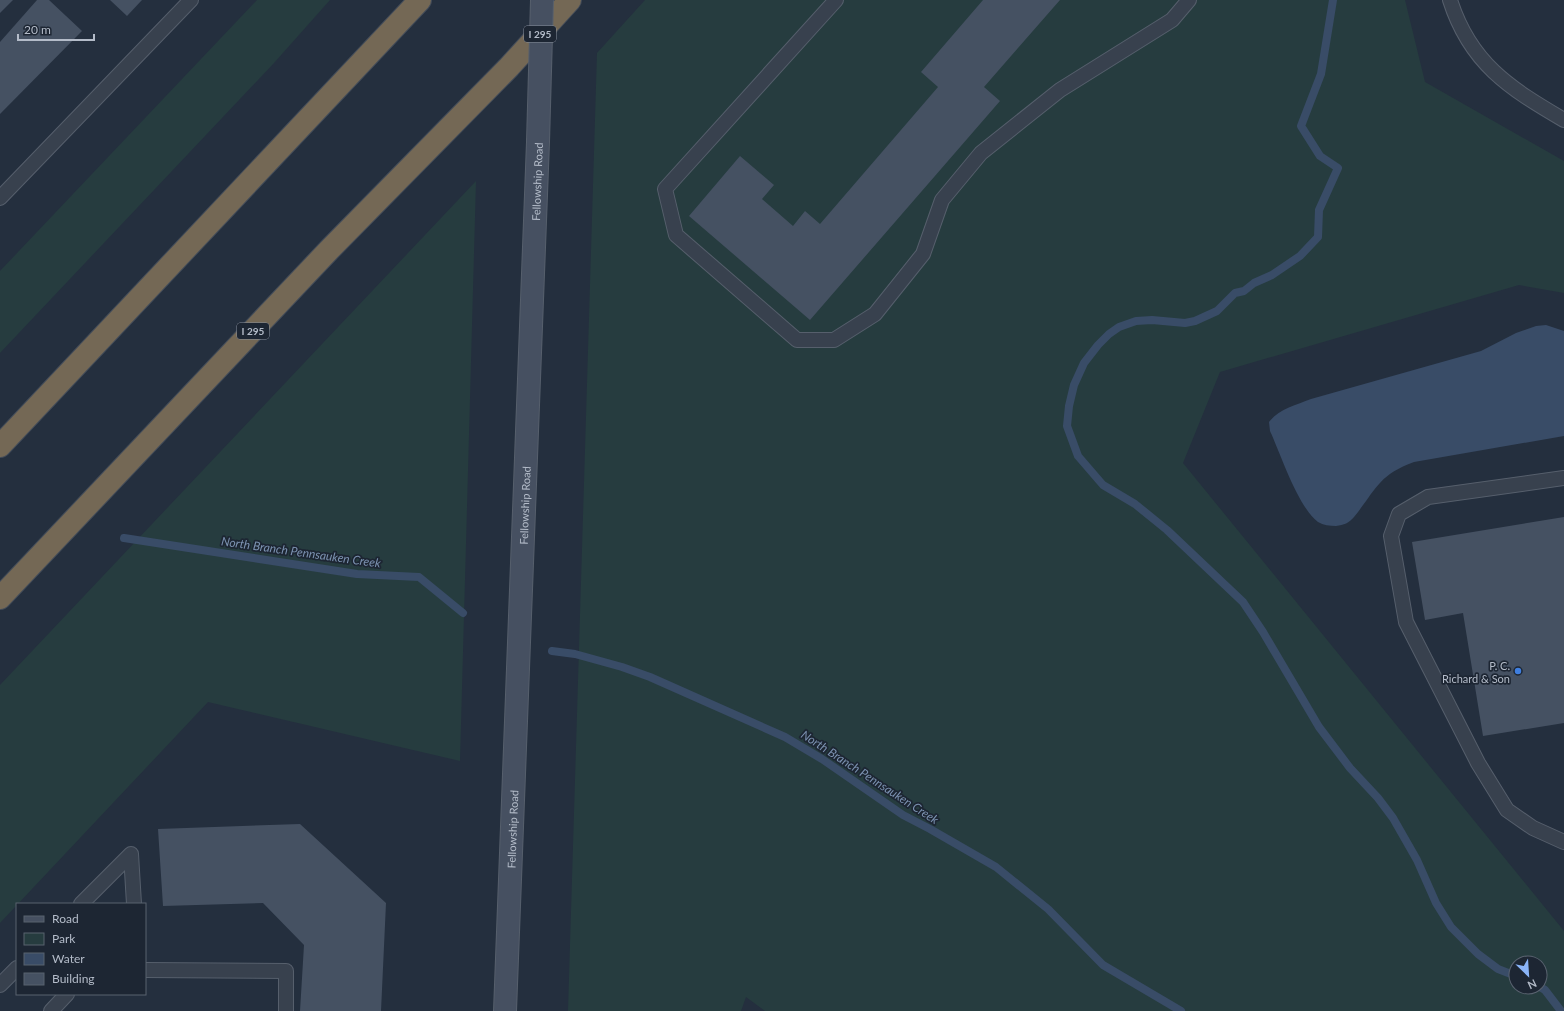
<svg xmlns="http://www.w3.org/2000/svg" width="1564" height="1011" font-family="Lato,sans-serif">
<rect width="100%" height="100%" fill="#242f3e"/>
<g fill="#263c3f" fill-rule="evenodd">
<polygon points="257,0 330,0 274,63 0,353 0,271"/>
<path d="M645 0H1405L1425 82 1564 161V293L1519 285 1220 372 1183 463 1564 931V1011H765L746 997 741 1011H568L597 53ZM1516 963H1540V987H1516Z"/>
<polygon points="476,181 460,761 208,702 0,923 0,685"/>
</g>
<path fill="#394c67" d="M1546 325 1564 331V436L1414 462C1378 475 1376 490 1354 517 1349 523 1344 525 1336 526 1330 526 1323 525 1318 522 1298 507 1281 455 1270 431L1269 422C1279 409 1296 405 1311 399L1481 351 1516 333 1536 326Z"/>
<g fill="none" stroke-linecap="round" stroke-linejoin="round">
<g stroke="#394c67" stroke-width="8">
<polyline points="1333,0 1321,74 1301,126 1320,156 1338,168 1319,210 1318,237 1300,256 1272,275 1254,283 1244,291 1235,293 1217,311 1195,321 1185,323 1152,320 1136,321 1119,327 1109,334 1098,345 1084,363 1074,385 1069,406 1067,426 1078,456 1103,485 1135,504 1167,530 1243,602 1263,632 1319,727 1350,768 1378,798 1393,818 1417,860 1436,903 1451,927 1478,954 1498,969 1516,976"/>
<polyline points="124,538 357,574 419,577 463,613"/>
<polyline points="552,651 575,654 622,667 650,677 785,737 822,759 903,815 930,829 996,867 1048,909 1103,965 1181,1011"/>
<polyline points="1540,987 1545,990 1561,1011"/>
</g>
</g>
<g fill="#455162">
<polygon points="0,0 13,0 0,13"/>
<polygon points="37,0 49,0 82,31 0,114 0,42"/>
<polygon points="110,0 142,0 127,16"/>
<polygon points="983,0 1060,0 984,87 1000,101 810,320 689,216 740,156 774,185 762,199 793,226 805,211 820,224 938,87 921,72"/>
<polygon points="1564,517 1564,723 1483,736 1463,613 1425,620 1412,542"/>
<polygon points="300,824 386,903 381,1011 300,1011 304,945 263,903 163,906 158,829"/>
</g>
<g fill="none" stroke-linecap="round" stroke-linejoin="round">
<g stroke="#565f6c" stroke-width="16">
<g id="lane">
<polyline points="836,0 665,189 676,235 797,340 834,340 875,314 923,254 942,200 981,153 1060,90 1172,20 1189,0"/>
<path d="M1450 0C1470 63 1509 88 1564 120"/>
<polyline points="0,198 191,0"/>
<polyline points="1564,478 1428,497 1399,514 1391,536 1406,622 1478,763 1507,810 1533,828 1564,842"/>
<polyline points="81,904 131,854 134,904"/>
<polyline points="145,970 286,971 286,1011"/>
<polyline points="0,985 17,968"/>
<polyline points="51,1011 67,994"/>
</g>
</g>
<g stroke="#565f6c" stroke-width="24">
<g id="secondary">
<path id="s1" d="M505 1011 538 142"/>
</g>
</g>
<g stroke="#434c59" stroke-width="24">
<g id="highway">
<polyline points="0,446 420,0"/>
<polyline points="0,598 329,250 509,67 570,0"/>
</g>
</g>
<use href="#lane" stroke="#38414e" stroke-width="14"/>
<use href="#secondary" stroke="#465061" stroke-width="22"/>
<use href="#highway" stroke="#746855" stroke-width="22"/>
<g stroke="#565f6c" stroke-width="24" stroke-linecap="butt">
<polyline id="secondary-bridge" points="538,142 542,0"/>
</g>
<use href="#secondary-bridge" stroke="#465061" stroke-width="22"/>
</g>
<circle fill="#3f7fe0" stroke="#1d2633" stroke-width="1.5" cx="1518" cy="671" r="4"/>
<g text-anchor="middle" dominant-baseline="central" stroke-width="3.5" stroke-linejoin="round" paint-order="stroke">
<g fill="#1d2633" stroke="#878f9c" stroke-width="1">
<rect x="524" y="26" width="32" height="16" rx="3"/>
<rect x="237" y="323" width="32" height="16" rx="3"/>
</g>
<g font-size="10" font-weight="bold" fill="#b4bcc9">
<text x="540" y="34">I 295</text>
<text x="253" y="331">I 295</text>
</g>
<g font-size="11" fill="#b4bcc9" stroke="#1d2633">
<text stroke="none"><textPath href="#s1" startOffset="830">Fellowship Road</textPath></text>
<text stroke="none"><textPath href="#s1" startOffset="506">Fellowship Road</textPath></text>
<text stroke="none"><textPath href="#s1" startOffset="182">Fellowship Road</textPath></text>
</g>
<g font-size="11" fill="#b4bcc9" stroke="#1d2633" text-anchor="end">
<text x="1510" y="665">P. C.<tspan x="1510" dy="13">Richard &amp; Son</tspan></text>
</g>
<g font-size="12" font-style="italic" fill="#7c92b1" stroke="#1d2633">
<text transform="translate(301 552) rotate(8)">North Branch Pennsauken Creek</text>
<text transform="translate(870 777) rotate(33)">North Branch Pennsauken Creek</text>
</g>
</g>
<rect x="16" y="903" width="130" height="92" fill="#1d2633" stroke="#59626f"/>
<rect x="24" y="916" width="20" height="6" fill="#465061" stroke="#59626f"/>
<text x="52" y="923" font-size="12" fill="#b4bcc9">Road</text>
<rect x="24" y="933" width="20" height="12" fill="#263c3f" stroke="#59626f"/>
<text x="52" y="943" font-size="12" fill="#b4bcc9">Park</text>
<rect x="24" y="953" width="20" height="12" fill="#394c67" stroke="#59626f"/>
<text x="52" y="963" font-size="12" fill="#b4bcc9">Water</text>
<rect x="24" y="973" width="20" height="12" fill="#455162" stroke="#59626f"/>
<text x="52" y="983" font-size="12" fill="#b4bcc9">Building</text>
<g transform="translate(1528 975) rotate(155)"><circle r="19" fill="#1d2633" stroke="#59626f"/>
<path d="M0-3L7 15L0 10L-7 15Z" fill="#8ab4f8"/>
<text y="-6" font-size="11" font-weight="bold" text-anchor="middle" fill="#b4bcc9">N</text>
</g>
<path d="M18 34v6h76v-6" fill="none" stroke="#b4bcc9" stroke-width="2"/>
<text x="24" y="34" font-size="12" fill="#b4bcc9" stroke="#1d2633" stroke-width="3" paint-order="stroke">20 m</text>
</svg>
